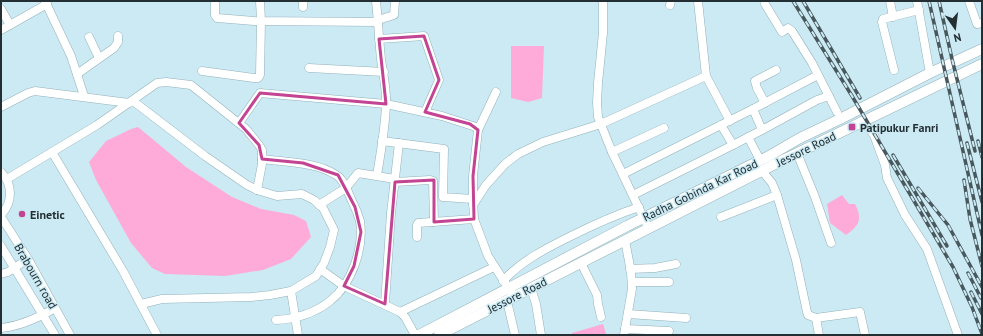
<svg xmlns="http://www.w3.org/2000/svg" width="983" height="336" font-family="'PT Sans',sans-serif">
<rect width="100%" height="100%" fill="#cbeaf4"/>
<g fill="#ffabd9">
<polygon points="511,46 544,46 542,98 528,102 511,98"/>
<polygon points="138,127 186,167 232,197 261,209 294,215 306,221 311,237 291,259 263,270 225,276 165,274 152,268 131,243 96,180 89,162 106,141 131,129"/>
<path d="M842 195 849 204H855C863 219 859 226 846 235L830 223 827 204Z"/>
<polygon points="603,324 606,334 609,335 572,335 572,333"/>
</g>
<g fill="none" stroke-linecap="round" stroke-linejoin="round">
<g stroke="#93b1ba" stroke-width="9">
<g id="minor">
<polyline points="45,1 71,56 84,96"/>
<polyline points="215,1 215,15 217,18 254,21 378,22"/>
<path d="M376 1C378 20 379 40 381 59 383 74 387 90 386 105 385 129 381 152 377 175"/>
<polyline points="603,1 603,33 598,83 597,103 598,117 612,152 646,223"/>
<polyline points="698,1 706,76 730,121"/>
<polyline points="890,1 893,17"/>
<polyline points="917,1 930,73"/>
<polyline points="969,1 977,24 982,23"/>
<polyline points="765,4 782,32 788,28 792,31 812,63 837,112"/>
<polyline points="670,5 671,1"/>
<polyline points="303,7 303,1"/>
<polyline points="1,9 10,25"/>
<polyline points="378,20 394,15 395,1"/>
<polyline points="1,30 47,4"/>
<polyline points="89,37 99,58"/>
<polyline points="379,39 424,36 439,80 425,112"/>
<polyline points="309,68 384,72"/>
<polyline points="894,70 882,22 883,19 919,10"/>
<polyline points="202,71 254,78 258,78 260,75 261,21 260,1"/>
<polyline points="77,74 114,48 118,42 118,36"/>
<polyline points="133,101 205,156 247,185 257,190 277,196 302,194 314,200 323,208 334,230 330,247 324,263 316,276 291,291 270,295 251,297 162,299 141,304"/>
<polyline points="765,103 757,88 755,81 776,70"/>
<polyline points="1,107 28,93 35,91 129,103"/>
<polyline points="863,121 874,135 885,165 887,178 905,215 927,249 958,335"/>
<polyline points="239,123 260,93 386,104 442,116 476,127 478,130 473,176 473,199 474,219 488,256 511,292"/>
<polyline points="721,125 733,145 762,130 753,109"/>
<polyline points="478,130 496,92"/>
<polyline points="762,130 817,100 829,96"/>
<polyline points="748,137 760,160"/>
<polyline points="382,141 444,149 443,197 473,199"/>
<polyline points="52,152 123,271 157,335"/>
<polyline points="612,152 664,128"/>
<polyline points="797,153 815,197 831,243"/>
<path d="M262 159C284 162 317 162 336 175 344 179 348 193 352 201 355 207 358 214 360 221 364 248 352 284 330 301 315 313 295 319 276 320"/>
<polyline points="762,171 772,183 777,195 796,260 807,312 808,315 816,318 819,335"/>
<path d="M1 172C13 185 13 202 1 215"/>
<polyline points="623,174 753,109 818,75"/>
<polyline points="7,179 97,125 157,83 166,82 191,85 246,129 259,145 262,150 262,164 257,190"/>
<polyline points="395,182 430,180 433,181 434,222"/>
<polyline points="633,195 733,145"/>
<polyline points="319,205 346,188 358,173 395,179"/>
<polyline points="473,205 486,185 505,164 518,154 543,142 601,124 706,76"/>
<polyline points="1,217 28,259 70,335"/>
<polyline points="721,217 777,195"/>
<polyline points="417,237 417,225 418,223 474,219"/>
<polyline points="1,246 55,335"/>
<polyline points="581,263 597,295 598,304 601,317"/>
<polyline points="320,269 344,286 400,312 405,317 415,335"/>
<polyline points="630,269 655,268 676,264"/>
<polyline points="1,274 8,272 28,259"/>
<path d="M503 281C521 261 545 249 569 237 591 226 615 215 639 207"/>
<polyline points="632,282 669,282"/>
<polyline points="531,288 536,304 541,335"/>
<polyline points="291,291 298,335"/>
<polyline points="507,301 515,335"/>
<polyline points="385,304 391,213 399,143"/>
<polyline points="400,312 494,267"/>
<polyline points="628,314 686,318"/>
<polyline points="816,318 860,312 865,335"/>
<path d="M1 328C21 326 38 318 55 308"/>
<polyline points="625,329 669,331"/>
<polyline points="624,335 632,289 631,272 625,240"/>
</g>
</g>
<g stroke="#93b1ba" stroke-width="11">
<g id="major">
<polyline points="419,335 627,226 769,156 800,138 840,119 930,73 982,49"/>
<polyline points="439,335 781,161 982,64"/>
</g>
</g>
<use href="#minor" stroke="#fff" stroke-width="8"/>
<use href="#major" stroke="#fff" stroke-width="10"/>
<g stroke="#48585d" stroke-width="3.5">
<g id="rail">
<polyline points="793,1 852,96 953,267 972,307 982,334"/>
<polyline points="803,1 860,98"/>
<polyline points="929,1 982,235"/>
<polyline points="939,1 952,59 975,151"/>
<polyline points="978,141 982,157"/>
<polyline points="967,143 982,202"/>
<polyline points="893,155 947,246"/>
<polyline points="964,180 970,219 982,266"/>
<polyline points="918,188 948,225 982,287"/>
<polyline points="968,273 981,298"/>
<polyline points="971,292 982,314"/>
</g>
</g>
<use href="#rail" stroke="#cbeaf4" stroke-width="2" stroke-dasharray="6" stroke-linecap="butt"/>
</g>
<path fill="none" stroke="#c24492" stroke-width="3" stroke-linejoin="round" d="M424 36 439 80 425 112 470 124 478 130 473 176 474 219 434 222V180L395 182 385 304 344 286 354 266 361 232 355 207 338 175 303 163 262 159 259 145 239 123 260 93 386 104 379 39Z"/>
<g fill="#c24492" stroke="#cbeaf4" stroke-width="1.5">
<rect x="848" y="123" width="8" height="8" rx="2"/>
<circle cx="22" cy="214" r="4"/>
</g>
<g text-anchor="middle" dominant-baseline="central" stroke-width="3" stroke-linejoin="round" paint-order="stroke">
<g font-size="12" font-weight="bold" fill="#232f33" stroke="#cbeaf4" text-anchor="start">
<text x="860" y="127">Patipukur Fanri</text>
<text x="30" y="214">Einetic</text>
</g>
<g font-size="12" fill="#232f33" stroke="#cbeaf4">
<text transform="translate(806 149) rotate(-26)">Jessore Road</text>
<text transform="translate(700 190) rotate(-26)">Radha Gobinda Kar Road</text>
<text transform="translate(36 276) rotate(60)">Brabourn road</text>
<text transform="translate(517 295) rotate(-27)">Jessore Road</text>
</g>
</g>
<rect width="983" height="336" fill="none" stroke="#232f33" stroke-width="4"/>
<g transform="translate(955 28) rotate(166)" stroke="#cbeaf4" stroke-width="3" paint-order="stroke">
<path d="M0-3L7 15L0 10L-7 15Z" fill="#232f33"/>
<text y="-6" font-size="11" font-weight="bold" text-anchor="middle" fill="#232f33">N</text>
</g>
</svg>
